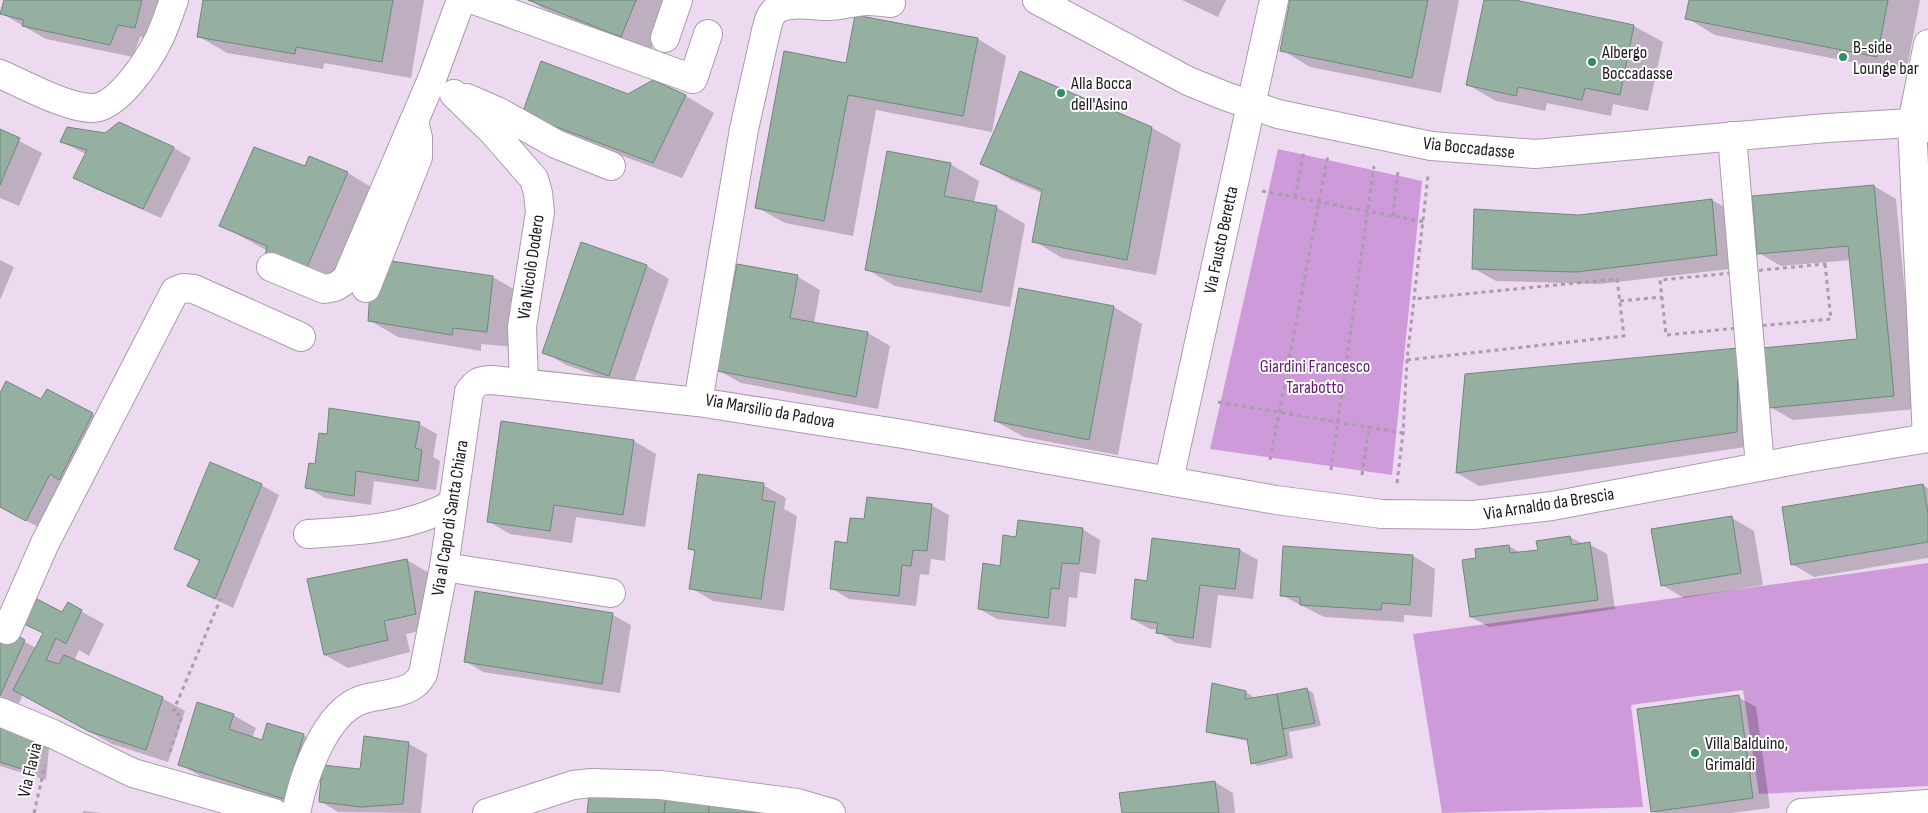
<svg xmlns="http://www.w3.org/2000/svg" width="1928" height="813" font-family="'Sofia Sans Condensed',sans-serif">
<rect width="100%" height="100%" fill="#eddaf1"/>
<g fill="#ce9ada">
<polygon points="1278,149 1422,181 1392,475 1210,449"/>
<polygon points="1928,563 1928,786 1759,794 1743,690 1631,705 1643,807 1442,813 1413,634"/>
</g>
<g fill="#0003">
<polygon points="5,0 162,0 158,40 140,37 133,57 46,39 1,13"/>
<polygon points="204,0 424,0 411,78 324,63 323,69 227,53 198,36"/>
<polygon points="529,0 671,0 650,53 551,13"/>
<polygon points="1182,0 1226,0 1218,17"/>
<polygon points="1292,0 1459,0 1441,93 1310,67 1282,50"/>
<polygon points="1485,0 1509,0 1634,26 1663,42 1648,111 1613,104 1611,116 1547,103 1545,111 1496,101 1468,85"/>
<polygon points="1690,0 1920,0 1906,73 1715,35 1687,18"/>
<polygon points="978,39 1006,56 992,132 876,110 853,236 785,223 756,207 847,64"/>
<polygon points="1021,72 1152,128 1181,144 1156,275 1062,258 1034,241 1042,193 1011,180 982,163"/>
<polygon points="653,82 686,96 714,113 682,178 553,130 524,114 628,95"/>
<polygon points="0,131 42,153 19,206 0,198"/>
<polygon points="62,142 174,148 191,158 161,218 93,188 75,178 86,154"/>
<polygon points="309,158 348,173 376,190 334,287 220,225 305,168"/>
<polygon points="950,164 979,181 974,203 996,207 1025,224 1010,307 895,286 866,269"/>
<polygon points="1874,186 1896,199 1916,409 1793,420 1770,407 1859,340 1851,260 1781,266 1759,253"/>
<polygon points="1712,200 1735,213 1739,268 1600,284 1496,281 1473,268 1579,217"/>
<polygon points="0,260 14,267 0,300"/>
<polygon points="391,263 493,277 522,294 515,347 481,344 481,351 398,337 369,320"/>
<polygon points="738,265 798,277 820,290 814,323 868,333 890,346 878,409 741,383 718,370"/>
<polygon points="647,266 669,279 632,388 566,365 544,352"/>
<polygon points="1114,307 1142,324 1118,455 1024,437 995,421"/>
<polygon points="1738,349 1759,445 1479,486 1457,473"/>
<polygon points="47,390 110,424 44,530 0,507 0,396 41,401"/>
<polygon points="419,424 437,434 433,457 440,461 436,490 374,481 371,505 325,498 307,487 328,435"/>
<polygon points="634,441 656,454 645,527 576,517 572,543 510,534 488,521"/>
<polygon points="261,485 279,495 233,608 188,586 200,562 175,548"/>
<polygon points="763,485 786,498 784,509 797,516 784,611 713,601 691,588 696,552 689,549"/>
<polygon points="1923,485 1928,488 1928,558 1814,577 1792,564"/>
<polygon points="931,505 949,515 945,561 931,559 929,575 920,574 916,606 849,599 831,588 848,544 865,520"/>
<polygon points="1732,518 1754,531 1763,585 1684,598 1662,585"/>
<polygon points="1082,529 1100,540 1096,574 1080,572 1077,598 1069,597 1066,627 997,619 979,609 1017,538"/>
<polygon points="1570,537 1583,544 1589,544 1607,554 1615,609 1489,627 1471,617 1478,559 1509,546 1521,553 1539,551"/>
<polygon points="1153,539 1240,550 1258,560 1253,599 1218,595 1211,648 1176,643 1158,632 1158,630 1150,629 1132,619 1148,582"/>
<polygon points="1413,556 1435,569 1432,617 1404,615 1404,622 1324,617 1281,595"/>
<polygon points="407,560 429,573 438,627 406,634 410,652 348,668 325,655"/>
<polygon points="68,604 104,624 89,656 79,650 74,661 162,698 185,711 168,762 112,744 23,695 18,705 0,696 0,628 36,648 44,634 26,623 63,614"/>
<polygon points="613,615 631,625 620,693 483,672 465,661"/>
<polygon points="1213,684 1246,692 1252,696 1251,699 1307,689 1313,693 1321,726 1289,732 1293,758 1258,766 1252,763 1248,741 1213,734 1207,731"/>
<polygon points="1738,697 1756,707 1770,808 1731,813 1656,813 1652,811"/>
<polygon points="233,715 256,728 252,738 263,742 303,735 326,748 306,811 202,777 179,764"/>
<polygon points="0,728 31,737 49,748 46,780 0,766"/>
<polygon points="409,744 427,754 421,813 338,812 320,801 361,770"/>
<polygon points="1215,782 1233,793 1235,813 1123,813"/>
<polygon points="83,811 102,813 83,813"/>
</g>
<g fill="#95b0a1" stroke="#6e887a">
<polygon points="4,0 142,0 135,28 118,25 110,45 22,26 24,20 0,14"/>
<polygon points="203,0 393,0 382,62 296,47 295,54 197,37"/>
<polygon points="528,0 636,0 621,37"/>
<polygon points="1290,0 1428,0 1412,78 1280,51"/>
<polygon points="1484,0 1515,0 1634,25 1620,95 1585,88 1582,100 1518,87 1516,96 1466,85"/>
<polygon points="1689,0 1888,0 1877,57 1685,19"/>
<polygon points="855,15 978,38 963,116 848,95 824,221 755,208 784,51 846,63"/>
<polygon points="541,61 628,94 653,80 686,95 653,163 522,114"/>
<polygon points="1020,71 1152,127 1127,260 1032,242 1042,190 980,164"/>
<polygon points="119,122 174,147 143,209 73,178 87,150 60,142 67,127 105,133"/>
<polygon points="0,129 20,138 0,185"/>
<polygon points="254,147 305,166 309,156 348,172 305,272 265,256 267,246 219,226"/>
<polygon points="887,151 951,163 944,196 997,206 981,292 865,270"/>
<polygon points="1874,185 1894,396 1769,408 1763,348 1857,339 1848,246 1757,254 1752,196"/>
<polygon points="1712,199 1717,255 1576,272 1472,269 1474,209 1579,215"/>
<polygon points="581,242 647,265 609,376 542,353"/>
<polygon points="391,261 493,276 487,332 453,328 452,335 368,321 370,292"/>
<polygon points="737,264 798,275 790,318 868,332 856,397 717,371"/>
<polygon points="1019,288 1114,306 1089,440 994,421"/>
<polygon points="1738,348 1737,432 1456,473 1465,374"/>
<polygon points="6,381 41,399 47,389 93,413 59,480 50,474 26,521 0,507 0,393"/>
<polygon points="329,408 420,422 415,448 422,450 418,481 356,471 354,496 305,488 309,463 315,464 319,433 327,434"/>
<polygon points="501,421 634,440 623,515 554,505 550,531 487,522"/>
<polygon points="210,462 262,484 215,599 187,586 200,560 174,549"/>
<polygon points="698,474 764,483 762,500 775,502 761,599 689,589 695,550 688,549"/>
<polygon points="1923,484 1928,513 1928,542 1791,565 1782,507"/>
<polygon points="867,497 932,504 927,551 913,550 911,566 902,565 899,596 830,589 835,541 847,543 850,518 864,519"/>
<polygon points="1732,516 1741,573 1661,586 1651,529"/>
<polygon points="1018,520 1083,528 1079,564 1062,563 1059,589 1051,588 1048,618 978,609 983,563 1000,566 1003,535 1016,537"/>
<polygon points="1570,536 1572,545 1590,542 1598,600 1470,617 1462,560 1476,558 1475,549 1509,545 1510,553 1538,550 1536,541"/>
<polygon points="1152,538 1240,549 1235,589 1200,585 1193,638 1156,633 1158,623 1131,619 1135,579 1147,581"/>
<polygon points="1283,546 1413,555 1410,605 1382,603 1381,610 1300,605 1300,597 1280,596"/>
<polygon points="407,559 416,614 384,621 388,640 324,655 307,579"/>
<polygon points="475,591 613,613 602,684 464,662"/>
<polygon points="37,599 62,612 68,602 82,610 66,644 56,638 46,660 59,664 64,655 163,697 146,750 88,731 13,690 43,633 24,624"/>
<polygon points="0,626 25,640 0,696"/>
<polygon points="1212,683 1246,691 1245,699 1277,694 1287,755 1251,764 1247,739 1206,732"/>
<polygon points="1307,688 1315,723 1283,729 1277,694"/>
<polygon points="1739,695 1753,798 1651,812 1637,709"/>
<polygon points="197,702 234,714 229,729 262,740 267,723 304,734 284,799 178,765"/>
<polygon points="0,725 32,736 28,771 0,762"/>
<polygon points="364,736 409,742 403,804 361,807 319,802 322,765 360,769"/>
<polygon points="1215,781 1219,813 1122,813 1119,793"/>
<polygon points="589,795 666,798 664,813 587,813"/>
<polygon points="666,798 709,805 709,813 664,813"/>
<polygon points="709,805 768,813 709,813"/>
</g>
<g fill="none" stroke-linecap="round" stroke-linejoin="round">
<g stroke="#ac9ab0" stroke-width="30">
<g id="minor">
<polyline points="474,0 693,79 708,34"/>
<polyline points="1037,0 1188,81 1225,96 1278,114 1431,146 1535,154 1827,128 1912,123 1928,128"/>
<path d="M891 3C883 2 875 1 867 1 856 1 842 6 829 6 814 6 793 1 779 8 770 12 768 23 766 31L744 129 698 402 903 434 1276 500 1382 514 1474 515 1552 506 1806 458 1928 438"/>
<polyline points="665,38 678,0"/>
<path d="M0 74C23 84 69 109 93 108 118 107 148 61 159 39 165 27 169 13 174 0"/>
<polyline points="454,94 494,133 534,179 538,193 540,212 522,327 524,383"/>
<polyline points="467,98 499,112 556,144 611,166"/>
<polyline points="1732,136 1760,466"/>
<polyline points="271,267 324,289 335,287 346,280 432,79 461,0"/>
<polyline points="366,288 418,157 418,138 414,121"/>
<polyline points="1927,438 1912,123 1928,44"/>
<polyline points="1169,480 1274,0"/>
<path d="M308 534C359 531 407 529 453 504"/>
<polyline points="444,567 611,593"/>
<polyline points="7,630 45,543 175,291 183,288 194,289 301,337"/>
<polyline points="0,712 53,734 133,773 274,813"/>
<path d="M296 813C303 778 324 713 361 700 375 695 406 694 416 683 419 681 421 677 423 674L444 567 469 392C476 382 480 380 492 380L698 402"/>
<polyline points="487,813 573,785 591,783 661,785 797,803 831,813"/>
<polyline points="1801,813 1928,804"/>
</g>
</g>
<g stroke="#aa9bae" stroke-width="3" stroke-dasharray="4 4" stroke-linecap="butt">
<polyline points="1262,191 1424,222"/>
<polyline points="1295,197 1304,150"/>
<polyline points="1393,216 1398,171"/>
<polygon points="1825,264 1831,319 1666,335 1660,280"/>
<polyline points="1620,301 1662,297"/>
<polyline points="1407,360 1624,336 1617,279 1414,299"/>
<polyline points="1218,402 1403,433"/>
<polyline points="1270,460 1328,155"/>
<polyline points="1331,470 1374,166"/>
<polyline points="1362,475 1369,428"/>
<polyline points="1397,483 1403,433 1407,360 1428,176"/>
<polyline points="170,752 182,716 173,712 221,598"/>
<polyline points="34,813 45,765"/>
</g>
<use href="#minor" stroke="#fff" stroke-width="28"/>
</g>
<g fill="#2e8e66" stroke="#fff" stroke-width="2">
<circle cx="1843" cy="57" r="5"/>
<circle cx="1592" cy="62" r="5"/>
<circle cx="1061" cy="93" r="5"/>
<circle cx="1695" cy="753" r="5"/>
</g>
<g text-anchor="middle" dominant-baseline="central" stroke-width="4" stroke-linejoin="round" paint-order="stroke">
<g font-size="18" fill="#1f1921" stroke="#fff" text-anchor="start">
<text x="1853" y="47">B-side<tspan x="1853" dy="21">Lounge bar</tspan></text>
<text x="1602" y="52">Albergo<tspan x="1602" dy="21">Boccadasse</tspan></text>
<text x="1071" y="83">Alla Bocca<tspan x="1071" dy="21">dell'Asino</tspan></text>
<text x="1705" y="743">Villa Balduino,<tspan x="1705" dy="21">Grimaldi</tspan></text>
</g>
<g font-size="18" fill="#1f1921" stroke="#fff">
<text transform="translate(1469 148) rotate(6)">Via Boccadasse</text>
<text transform="translate(1221 240) rotate(-78)">Via Fausto Beretta</text>
<text transform="translate(531 267) rotate(-82)">Via Nicolò Dodero</text>
<text transform="translate(770 411) rotate(10)">Via Marsilio da Padova</text>
<text transform="translate(1549 504) rotate(-9)">Via Arnaldo da Brescia</text>
<text transform="translate(450 518) rotate(-81)">Via al Capo di Santa Chiara</text>
<text transform="translate(30 770) rotate(-77)">Via Flavia</text>
</g>
<g font-size="18" fill="#681a78" stroke="#fff">
<text x="1315" y="366">Giardini Francesco<tspan x="1315" dy="21">Tarabotto</tspan></text>
</g>
</g>
</svg>
